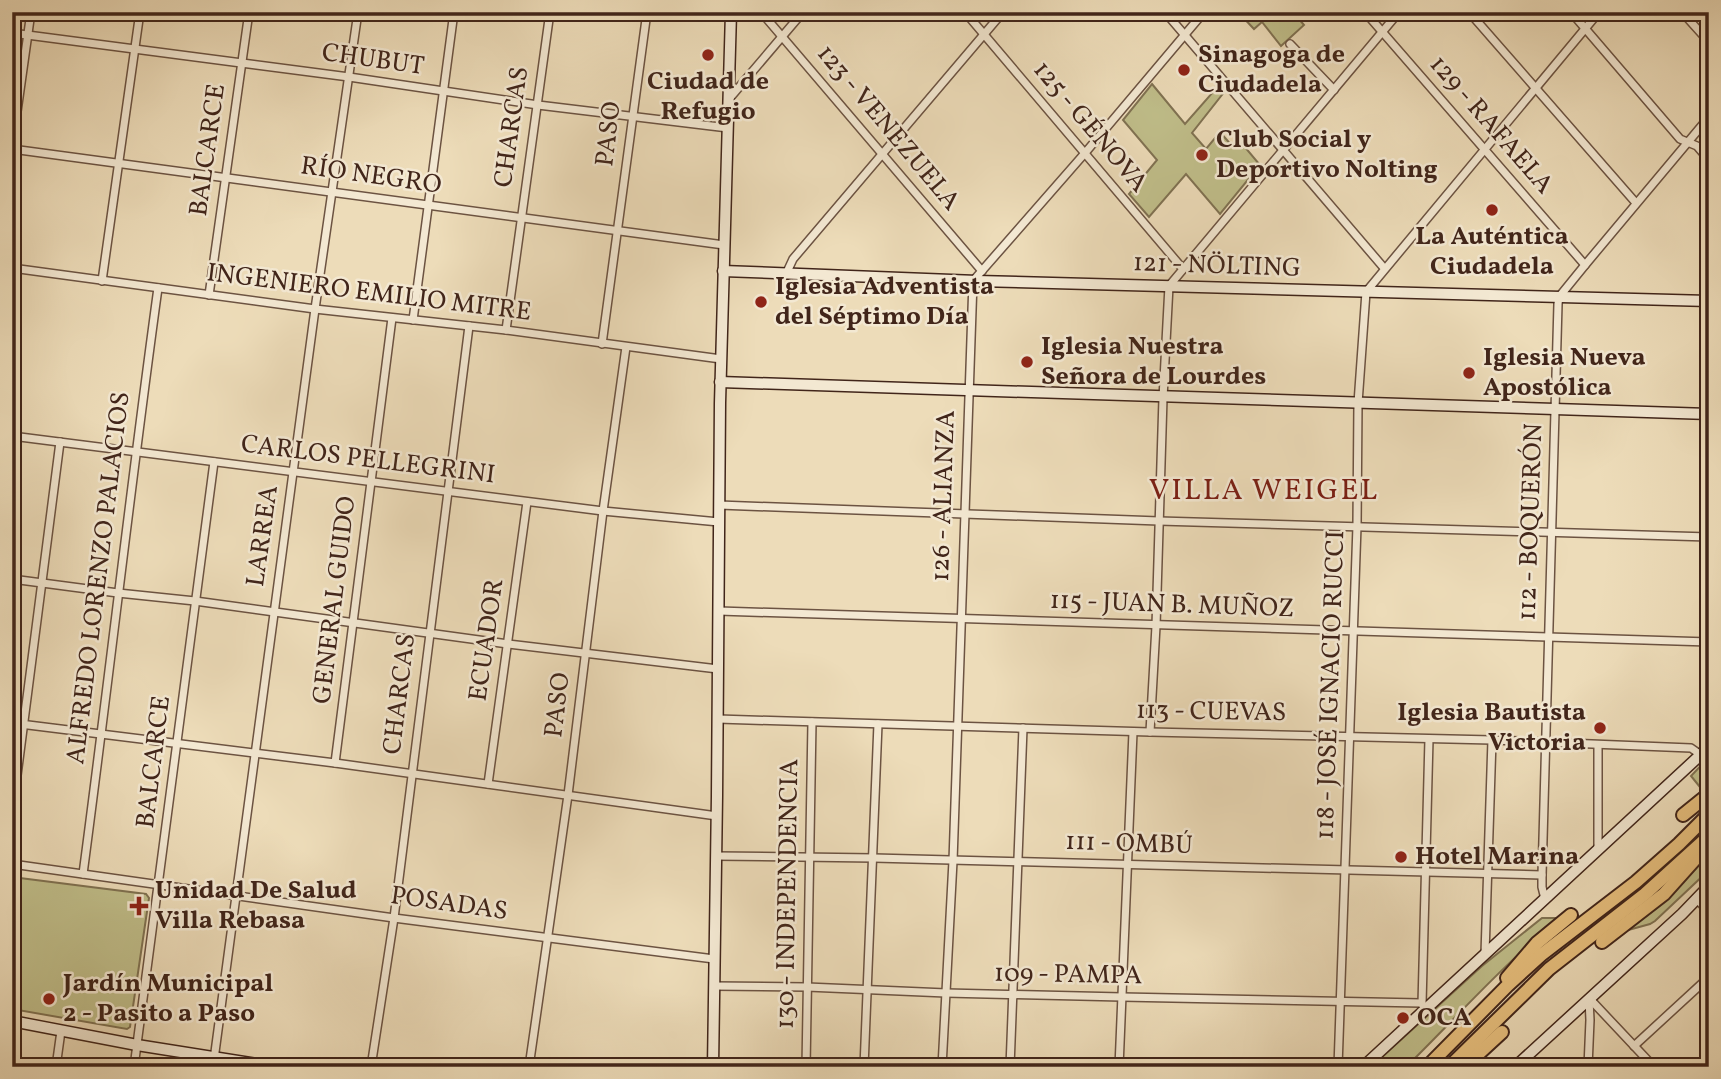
<svg xmlns="http://www.w3.org/2000/svg" width="1721" height="1079" font-family="Vollkorn,serif">
<rect width="100%" height="100%" fill="#eddcb9"/>
<filter id="stains"><feTurbulence type="fractalNoise" baseFrequency=".00286" numOctaves="4"/><feColorMatrix values="0 0 0 0 .2 0 0 0 0 .09 0 0 0 0 .02 0 0 0 .5 -.17"/></filter>
<radialGradient id="worn" r=".72"><stop offset=".6" stop-color="#630" stop-opacity="0"/><stop offset="1" stop-color="#630" stop-opacity=".3"/></radialGradient>
<g fill="#c0be8a" stroke="#807252" stroke-width="2">
<polygon points="1238,12 1293,12 1304,25 1281,46 1262,22 1254,29"/>
<polygon points="1152,84 1185,124 1220,84 1225,91 1192,133 1206,149 1220,132 1233,147 1239,140 1260,165 1220,214 1186,174 1149,217 1129,194 1157,160 1123,120"/>
<polygon points="1709,757 1709,788 1704,792 1691,776"/>
<polygon points="1709,854 1709,870 1655,921 1650,924 1621,932 1667,896"/>
<polygon points="12,877 146,894 149,898 130,1027 127,1029 12,1009"/>
<path d="M1542 918H1561C1505 962 1457 1017 1406 1067H1371L1482 966Z"/>
</g>
<g fill="none" stroke-linecap="round" stroke-linejoin="round">
<g stroke="#6c5342" stroke-width="10">
<g id="street">
<polyline points="761,12 982,271"/>
<polyline points="965,12 1183,269"/>
<polyline points="1165,12 1384,268"/>
<polyline points="1365,12 1585,265"/>
<polyline points="1469,12 1636,203"/>
<polyline points="1571,12 1680,139 1697,146 1709,160"/>
<polyline points="1682,12 1709,42"/>
<polyline points="12,33 349,77 538,105 728,128"/>
<polyline points="1290,44 1334,90"/>
<polyline points="729,99 803,12"/>
<polyline points="12,147 31,12"/>
<polyline points="12,149 724,245"/>
<polyline points="12,268 315,309 506,330 721,359"/>
<polyline points="787,272 793,259 1003,12"/>
<polyline points="102,281 140,12"/>
<polyline points="209,295 249,12"/>
<polyline points="413,320 454,12"/>
<polyline points="506,330 550,12"/>
<polyline points="602,344 647,12"/>
<polyline points="12,436 603,511 719,522"/>
<polyline points="719,505 1159,521 1709,537"/>
<polyline points="12,579 118,593 195,601 508,644 718,669"/>
<polyline points="719,611 1709,642"/>
<polyline points="718,719 1150,732 1492,740 1691,748 1701,755"/>
<polyline points="12,723 335,763 717,816"/>
<polyline points="1150,732 1156,626 1163,398 1169,286 1399,12"/>
<polyline points="1598,745 1598,849"/>
<polyline points="335,763 392,318"/>
<polyline points="488,784 527,502"/>
<polyline points="12,814 60,442"/>
<polyline points="716,856 874,858 1542,875"/>
<polyline points="12,864 394,918 714,959"/>
<path d="M83 874C109 679 131 483 158 288"/>
<polyline points="1696,898 1709,912"/>
<polyline points="1545,899 1542,887 1542,875 1558,304 1559,297 1585,265 1709,117"/>
<polyline points="1485,954 1492,740"/>
<polyline points="714,986 807,987 946,993 1122,997 1421,1003"/>
<polyline points="1589,998 1654,1067"/>
<polyline points="1422,1004 1429,739"/>
<polyline points="1634,1046 1709,977"/>
<polyline points="56,1067 61,1031"/>
<polyline points="134,1067 214,462"/>
<polyline points="213,1067 315,309 358,12"/>
<polyline points="371,1067 394,918 469,326"/>
<polyline points="529,1067 568,795 603,511 626,347"/>
<polyline points="806,1067 812,722"/>
<polyline points="864,1067 878,724"/>
<polyline points="942,1067 953,861 973,281 1085,153 1204,12"/>
<polyline points="1010,1067 1023,728"/>
<polyline points="1119,1067 1133,732"/>
<polyline points="1338,1067 1357,526 1358,403 1366,292 1599,12"/>
<polyline points="1588,1067 1590,1020 1589,999"/>
</g>
</g>
<g stroke="#41251a" stroke-width="13">
<g id="secondary">
<polyline points="723,271 977,281 1709,301"/>
<polyline points="720,382 1709,414"/>
<polyline points="12,1021 137,1045 276,1067"/>
<polyline points="713,1067 717,796 720,403 731,12"/>
<polyline points="1363,1067 1709,747"/>
<polyline points="1515,1067 1682,914 1709,886"/>
</g>
</g>
<g stroke="#41251a" stroke-width="16">
<g id="highway">
<polyline points="1683,815 1709,794"/>
<polyline points="1602,942 1664,894 1698,856"/>
<polyline points="1507,978 1537,943 1571,915"/>
<polyline points="1427,1067 1508,985 1541,955 1636,882 1679,844 1709,814"/>
<polyline points="1449,1067 1549,969 1645,894 1709,836"/>
<polyline points="1464,1067 1502,1032"/>
</g>
</g>
<use href="#street" stroke="#f3e8d2" stroke-width="7"/>
<use href="#secondary" stroke="#f3e8d2" stroke-width="10"/>
<use href="#highway" stroke="#e6be7c" stroke-width="12"/>
</g>
<g fill="#8f2418" stroke="#f3e8d2" stroke-width="2.5">
<circle cx="708" cy="55" r="7"/>
<circle cx="1184" cy="70" r="7"/>
<circle cx="1202" cy="155" r="7"/>
<circle cx="1492" cy="210" r="7"/>
<circle cx="761" cy="302" r="7"/>
<circle cx="1027" cy="362" r="7"/>
<circle cx="1469" cy="373" r="7"/>
<circle cx="1600" cy="728" r="7"/>
<circle cx="1401" cy="857" r="7"/>
<path d="M135.5 895.5h7v7h7v7h-7v7h-7v-7h-7v-7h7z"/>
<circle cx="49" cy="999" r="7"/>
<circle cx="1403" cy="1018" r="7"/>
</g>
<g text-anchor="middle" dominant-baseline="central" stroke-width="5" stroke-linejoin="round" paint-order="stroke">
<g font-size="26" font-weight="bold" fill="#41251a" stroke="#f3e8d2" text-anchor="start">
<text x="1198" y="55">Sinagoga de<tspan x="1198" dy="30">Ciudadela</tspan></text>
<text x="708" y="82" text-anchor="middle">Ciudad de<tspan x="708" dy="30">Refugio</tspan></text>
<text x="1216" y="140">Club Social y<tspan x="1216" dy="30">Deportivo Nolting</tspan></text>
<text x="1492" y="237" text-anchor="middle">La Auténtica<tspan x="1492" dy="30">Ciudadela</tspan></text>
<text x="775" y="287">Iglesia Adventista<tspan x="775" dy="30">del Séptimo Día</tspan></text>
<text x="1041" y="347">Iglesia Nuestra<tspan x="1041" dy="30">Señora de Lourdes</tspan></text>
<text x="1483" y="358">Iglesia Nueva<tspan x="1483" dy="30">Apostólica</tspan></text>
<text x="1586" y="713" text-anchor="end">Iglesia Bautista<tspan x="1586" dy="30">Victoria</tspan></text>
<text x="1415" y="857">Hotel Marina</text>
<text x="155" y="891">Unidad De Salud<tspan x="155" dy="30">Villa Rebasa</tspan></text>
<text x="63" y="984">Jardín Municipal<tspan x="63" dy="30">2 - Pasito a Paso</tspan></text>
<text x="1417" y="1018">OCA</text>
</g>
<g font-size="26" fill="#41251a" stroke="#f3e8d2">
<text transform="translate(373 60) rotate(8)">CHUBUT</text>
<text transform="translate(1491 125) rotate(49)">129 - RAFAELA</text>
<text transform="translate(512 127) rotate(-82)">CHARCAS</text>
<text transform="translate(1090 127) rotate(50)">125 - GÉNOVA</text>
<text transform="translate(888 128) rotate(50)">123 - VENEZUELA</text>
<text transform="translate(609 134) rotate(-83)">PASO</text>
<text transform="translate(208 150) rotate(-82)">BALCARCE</text>
<text transform="translate(371 176) rotate(8)">RÍO NEGRO</text>
<text transform="translate(1217 266) rotate(2)">121 - NÖLTING</text>
<text transform="translate(369 293) rotate(7)">INGENIERO EMILIO MITRE</text>
<text transform="translate(368 460) rotate(7)">CARLOS PELLEGRINI</text>
<text transform="translate(944 496) rotate(-88)">126 - ALIANZA</text>
<text transform="translate(1531 522) rotate(-88)">112 - BOQUERÓN</text>
<text transform="translate(263 536) rotate(-82)">LARREA</text>
<text transform="translate(99 578) rotate(-83)">ALFREDO LORENZO PALACIOS</text>
<text transform="translate(335 600) rotate(-83)">GENERAL GUIDO</text>
<text transform="translate(1172 605) rotate(2)">115 - JUAN B. MUÑOZ</text>
<text transform="translate(487 640) rotate(-82)">ECUADOR</text>
<text transform="translate(1331 685) rotate(-88)">118 - JOSÉ IGNACIO RUCCI</text>
<text transform="translate(400 694) rotate(-83)">CHARCAS</text>
<text transform="translate(558 705) rotate(-83)">PASO</text>
<text transform="translate(1211 712) rotate(1)">113 - CUEVAS</text>
<text transform="translate(154 762) rotate(-83)">BALCARCE</text>
<text transform="translate(1129 844) rotate(2)">111 - OMBÚ</text>
<text transform="translate(788 894) rotate(-89)">130 - INDEPENDENCIA</text>
<text transform="translate(449 904) rotate(8)">POSADAS</text>
<text transform="translate(1068 975) rotate(1)">109 - PAMPA</text>
</g>
<g font-size="30" letter-spacing="2" fill="#7a1f14" stroke="#f3e8d2">
<text x="1264" y="491">VILLA WEIGEL</text>
</g>
</g>
<rect width="1721" height="1079" fill="none" stroke="#eddcb9" stroke-width="42"/>
<rect x="14" y="14" width="1693" height="1051" fill="none" stroke="#41251a" stroke-width="3.5"/>
<rect x="21" y="21" width="1679" height="1037" fill="none" stroke="#41251a" stroke-width="2"/>
<rect width="100%" height="100%" filter="url(#stains)"/>
<rect width="100%" height="100%" fill="url(#worn)"/>
</svg>
